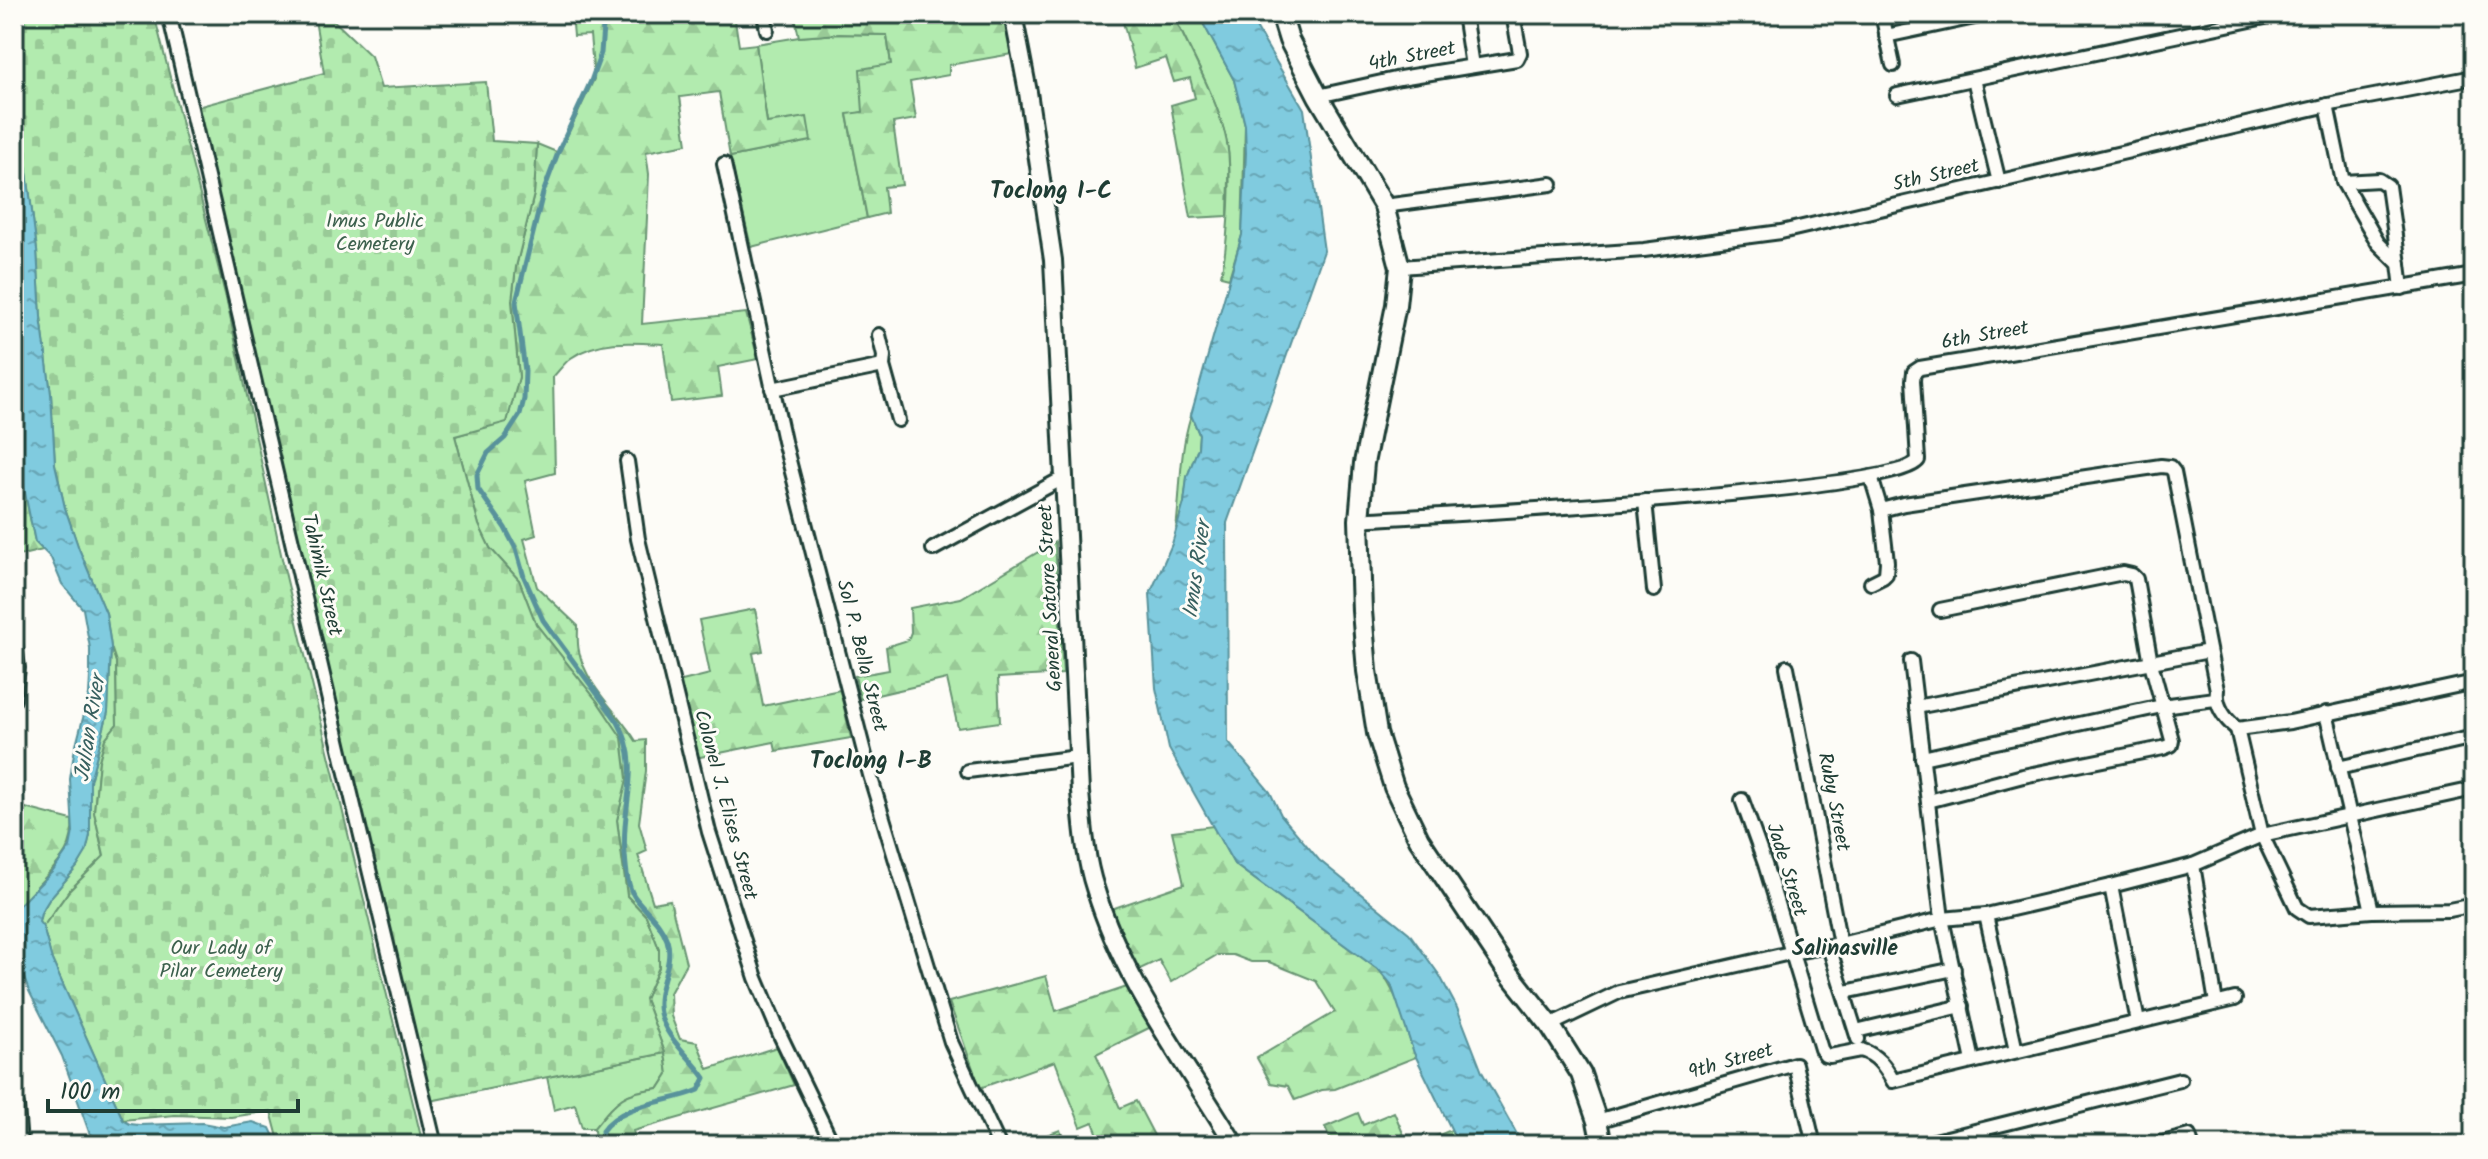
<svg xmlns="http://www.w3.org/2000/svg" width="2488" height="1159" font-family="Kalam,sans-serif">
<defs>
<pattern id="forest-firs" width="22" height="20" patternUnits="userSpaceOnUse" patternTransform="scale(2)"><rect width="22" height="20" fill="#b2ebaf"/><path d="M5 1l3.5 6h-7zM16 11l3.5 6h-7z" fill="#99ca97"/></pattern>
<pattern id="cemetery-stones" width="16" height="16" patternUnits="userSpaceOnUse" patternTransform="scale(2)"><rect width="16" height="16" fill="#b2ebaf"/><path d="M2 7V4a2 2 0 0 1 4 0v3zM10 15v-3a2 2 0 0 1 4 0v3z" fill="#99ca97"/></pattern>
<pattern id="water-ripples" width="26" height="14" patternUnits="userSpaceOnUse" patternTransform="scale(2)"><rect width="26" height="14" fill="#80cbdf"/><path d="M2 4q2-2 4 0t4 0M15 11q2-2 4 0t4 0" fill="none" stroke="#68a6b6"/></pattern>
</defs>
<rect width="100%" height="100%" fill="#fdfcf7"/>
<filter id="ink" filterUnits="userSpaceOnUse"><feTurbulence type="fractalNoise" baseFrequency=".0125" numOctaves="2"/><feDisplacementMap in="SourceGraphic" scale="16" xChannelSelector="R" yChannelSelector="G"/><feConvolveMatrix kernelMatrix="1 2 1 2 8 2 1 2 1" color-interpolation-filters="sRGB"/></filter>
<g filter="url(#ink)">
<g fill="#b2ebaf" stroke="#689472" stroke-width="2">
<path d="M1173 14H1198L1234 80 1245 125 1242 235 1229 278 1221 276C1228 243 1234 166 1225 134 1214 93 1191 53 1173 14Z"/>
<polygon points="839,34 887,35 891,64 863,112 847,115 867,218 751,247 730,157 811,141 767,123 756,44 799,37"/>
<path d="M1191 415 1199 434 1198 448 1187 477 1184 503 1176 529C1181 490 1179 453 1191 415Z"/>
<polygon points="111,647 116,662 117,724 105,739 99,761 94,812 104,857 69,891 43,927 39,922 41,913 50,898 77,867 86,851 90,835 90,781 108,712"/>
<path d="M665 1053 668 1074 659 1088C622 1092 617 1100 594 1128H582L575 1104 554 1110 547 1077Z"/>
</g>
<g fill="url(#forest-firs)" stroke="#689472" stroke-width="2">
<path d="M572 14H734L739 46 756 44 767 123 807 117 811 141 730 157 719 92 680 97 687 144 646 152 649 174 642 324 746 313 758 359 718 367 722 396 671 402 663 344C632 342 598 339 571 358 564 363 559 371 553 377L555 473 525 481 536 535 524 539 537 587 578 626C578 634 577 643 579 651 586 686 618 712 636 741L646 740V771L639 823 647 851 638 855 653 903 670 900 686 963 670 993 671 1016 680 1039 697 1042 708 1069 777 1047 794 1085 633 1131 637 1145H595L594 1128C617 1100 622 1092 659 1088L668 1074 665 1053 645 999 659 967V949L646 916 627 896 617 820 627 779 622 738 597 701 536 624 519 580 490 548 479 525 455 436 507 421 519 377 512 301 516 267 534 194 537 144 559 153 594 79 590 35 574 36Z"/>
<polygon points="794,14 1004,14 1012,54 949,65 949,75 910,82 916,119 893,123 902,185 884,187 887,213 867,218 847,114 863,112 860,69 891,64 887,35 839,34 799,37"/>
<path d="M1146 14H1173C1190 52 1215 94 1225 134 1232 160 1228 190 1228 216L1191 218 1171 105 1195 98 1190 78 1174 82 1166 58 1135 68 1123 22Z"/>
<polygon points="14,374 22,478 35,542 43,550 14,557"/>
<polygon points="1055,542 1063,674 998,678 1000,722 958,728 947,679 860,699 855,676 889,670 886,647 908,640 911,632 910,608 961,598"/>
<polygon points="755,609 763,651 753,653 763,706 840,690 851,738 776,751 774,742 695,758 678,682 710,674 699,620"/>
<path d="M14 805 72 820C75 850 57 864 39 884 30 894 22 904 14 913Z"/>
<path d="M1213 826 1234 864 1380 971C1401 997 1404 1028 1416 1057L1335 1089 1322 1090 1295 1100 1288 1086 1271 1083 1257 1058 1335 1012 1316 981 1269 962H1251L1233 955H1217L1171 982 1159 960 1138 970 1121 936 1111 909 1184 884 1172 831Z"/>
<polygon points="1046,976 1056,1011 1127,987 1153,1026 1096,1054 1120,1108 1136,1101 1159,1145 1102,1145 1093,1122 1081,1127 1055,1061 980,1088 949,1002"/>
<polygon points="1394,1112 1408,1145 1333,1145 1325,1127 1358,1113 1363,1125"/>
<polygon points="1060,1130 1066,1145 1019,1145"/>
<polygon points="1451,1130 1459,1145 1415,1145"/>
<polygon points="226,1135 246,1136 266,1145 130,1145 129,1142 153,1138"/>
</g>
<g fill="url(#cemetery-stones)" stroke="#689472" stroke-width="2">
<polygon points="26,14 154,14 226,298 284,568 423,1145 280,1145 271,1111 231,1117 175,1115 123,1120 52,960 43,927 69,891 104,856 94,812 99,761 105,739 117,724 116,662 111,647 106,613 79,549 65,508 55,464 51,394 41,317 37,250 21,126 22,38"/>
<polygon points="314,14 327,14 371,56 381,88 486,82 492,141 537,144 534,194 516,267 512,301 519,377 507,422 455,436 479,525 490,548 519,580 536,624 597,701 622,738 627,779 617,820 627,896 646,916 659,949 659,967 645,999 665,1053 430,1101 197,107 324,73"/>
</g>
<g fill="url(#water-ripples)" stroke="#59929b" stroke-width="2">
<path d="M14 14H26L22 39 21 126 37 250 41 317 51 394 55 464 65 508 79 549 106 613 111 647 108 712 90 781V835L86 852 77 867 50 898 41 913 39 922 43 927 52 960 123 1120 130 1124 139 1125 202 1123 224 1127 253 1122 270 1128 278 1145C265 1145 256 1137 242 1136 214 1133 182 1135 154 1138 132 1140 106 1152 89 1132L62 1056 29 991 14 951V913L16 908 53 871 70 847 73 832 70 779 74 753 89 695 90 676V648L83 609 62 584 51 558 35 542 22 478 14 374Z"/>
<polygon points="1198,14 1248,14 1304,109 1324,251 1227,523 1228,742 1270,792 1281,815 1319,860 1409,933 1440,976 1457,1008 1482,1072 1523,1145 1459,1145 1414,1053 1391,984 1380,971 1234,864 1169,749 1156,688 1150,594 1172,544 1184,503 1187,477 1198,448 1199,434 1191,415 1242,235 1246,153 1245,125 1234,80"/>
</g>
<g fill="none" stroke-linecap="round" stroke-linejoin="round">
<path stroke="#59929b" stroke-width="5" d="M603 1145 602 1131C624 1101 668 1104 699 1090L705 1078C691 1057 665 1038 660 1013 654 988 675 966 667 940 661 922 645 911 634 896 627 885 626 867 625 854 620 806 644 769 618 722L543 620 524 577 516 549 505 528 478 489 477 475 488 453 505 438 520 415 524 399 525 371 516 302 543 193 559 150 591 81 601 53 604 14"/>
<g stroke="#1f3d34" stroke-width="18">
<g id="minor">
<polyline points="169,14 340,748 435,1145"/>
<polyline points="764,14 767,30"/>
<polyline points="1464,14 1472,66"/>
<polyline points="1882,14 1893,65"/>
<polyline points="1886,36 1989,14"/>
<polyline points="1974,79 1999,182"/>
<polyline points="1897,95 2279,14"/>
<polyline points="1318,96 1400,78 1517,59 1520,53 1513,14"/>
<polyline points="2327,105 2343,182 2378,243 2399,264 2402,288"/>
<polyline points="724,164 784,441 870,775 951,1042 999,1145"/>
<polyline points="2343,182 2379,180 2388,186 2399,264"/>
<polyline points="1384,206 1551,184"/>
<polyline points="1400,267 1644,250 1781,232 2337,103 2474,77"/>
<polyline points="879,335 884,356 883,366 898,420"/>
<polyline points="772,389 883,366"/>
<polyline points="627,461 638,539 709,832 756,978 780,1035 833,1145"/>
<path d="M1871 477 1881 510 1904 504 2161 466 2170 467 2174 472 2217 690C2215 706 2225 719 2237 729L2290 722 2474 682"/>
<polyline points="1645,501 1654,590"/>
<path d="M1359 520C1427 515 1897 493 1918 460L1913 380 1914 372 1920 368 2474 275"/>
<polyline points="933,549 1065,477"/>
<polyline points="1871,583 1883,577 1886,574 1887,562 1881,510"/>
<polyline points="14,635 18,668 14,700"/>
<polyline points="1911,661 1942,919 1973,1061"/>
<polyline points="1787,667 1840,944"/>
<polyline points="1916,707 2209,651"/>
<polyline points="2326,713 2372,911"/>
<polyline points="2237,729 2262,835 2297,908 2309,916 2372,911 2449,910 2474,905"/>
<polyline points="1922,758 2162,706 2215,699"/>
<polyline points="2338,768 2474,737"/>
<polyline points="968,771 1078,757"/>
<polyline points="1742,800 1765,864 1821,1049 1825,1055 1830,1056 1861,1050"/>
<polyline points="1928,801 2023,776 2163,748 2171,745 2172,740 2151,663 2136,579 2132,575 2123,573 1940,610"/>
<polyline points="2193,865 2216,1003"/>
<polyline points="2111,886 2138,1022"/>
<polyline points="1986,915 2016,1051"/>
<polyline points="1829,947 1858,1039"/>
<polyline points="1845,992 1954,969"/>
<polyline points="1550,1025 1619,992 1790,953 1840,944 1942,919 1986,915 2111,886 2193,865 2262,835 2474,789"/>
<polyline points="1856,1031 1962,1006"/>
<path d="M1861 1050C1877 1055 1885 1066 1893 1081L2235 999"/>
<polyline points="14,1101 17,1106 20,1145"/>
<polyline points="1597,1121 1795,1064 1814,1145"/>
<polyline points="1919,1145 2180,1080"/>
<polyline points="2155,1145 2189,1136 2192,1145"/>
</g>
</g>
<g stroke="#1f3d34" stroke-width="22">
<path id="tertiary" d="M1013 14 1028 92 1053 260 1080 792C1083 824 1085 858 1095 888 1123 982 1185 1062 1235 1145"/>
</g>
<g stroke="#1f3d34" stroke-width="24">
<polyline id="secondary" points="1281,14 1289,40 1318,96 1384,206 1400,267 1396,305 1364,463 1359,520 1362,611 1367,671 1377,733 1394,787 1419,839 1505,968 1550,1025 1581,1074 1597,1121 1602,1145"/>
</g>
<use href="#minor" stroke="#fdfcf7" stroke-width="12"/>
<use href="#tertiary" stroke="#fdfcf7" stroke-width="16"/>
<use href="#secondary" stroke="#fdfcf7" stroke-width="18"/>
</g>
</g>
<g text-anchor="middle" dominant-baseline="central" stroke-width="6" stroke-linejoin="round" paint-order="stroke">
<g font-size="20" fill="#1f3d34" stroke="#fdfcf7">
<text transform="translate(1412 57) rotate(-11)">4th Street</text>
<text transform="translate(1936 176) rotate(-13)">5th Street</text>
<text transform="translate(1985 336) rotate(-10)">6th Street</text>
<text transform="translate(321 575) rotate(77)">Tahimik Street</text>
<text transform="translate(1051 598) rotate(-93)">General Satorre Street</text>
<text transform="translate(861 656) rotate(76)">Sol P. Bella Street</text>
<text transform="translate(1833 802) rotate(79)">Ruby Street</text>
<text transform="translate(725 805) rotate(75)">Colonel J. Elises Street</text>
<text transform="translate(1786 870) rotate(73)">Jade Street</text>
<text transform="translate(1731 1062) rotate(-16)">9th Street</text>
</g>
<g font-size="20" fill="#3c604d" stroke="#fdfcf7">
<text x="375" y="222">Imus Public<tspan x="375" dy="23">Cemetery</tspan></text>
<text x="221" y="949">Our Lady of<tspan x="221" dy="23">Pilar Cemetery</tspan></text>
</g>
<g font-size="22" font-style="italic" fill="#37605f" stroke="#fdfcf7">
<text transform="translate(1198 570) rotate(-82)">Imus River</text>
<text transform="translate(91 729) rotate(-81)">Julian River</text>
</g>
<g font-size="22" font-weight="bold" fill="#1f3d34" stroke="#fdfcf7">
<text x="1845" y="949">Salinasville</text>
</g>
<g font-size="24" font-weight="bold" fill="#1f3d34" stroke="#fdfcf7">
<text x="1051" y="191">Toclong I-C</text>
<text x="871" y="761">Toclong I-B</text>
</g>
</g>
<rect width="2488" height="1159" fill="none" stroke="#fdfcf7" stroke-width="48"/>
<rect x="24" y="24" width="2440" height="1111" fill="none" stroke="#1f3d34" stroke-width="3" filter="url(#ink)"/>
<path d="M48 1099v12h250v-12" fill="none" stroke="#1f3d34" stroke-width="4"/>
<text x="60" y="1099" font-size="24" fill="#1f3d34" stroke="#fdfcf7" stroke-width="6" paint-order="stroke">100 m</text>
</svg>
